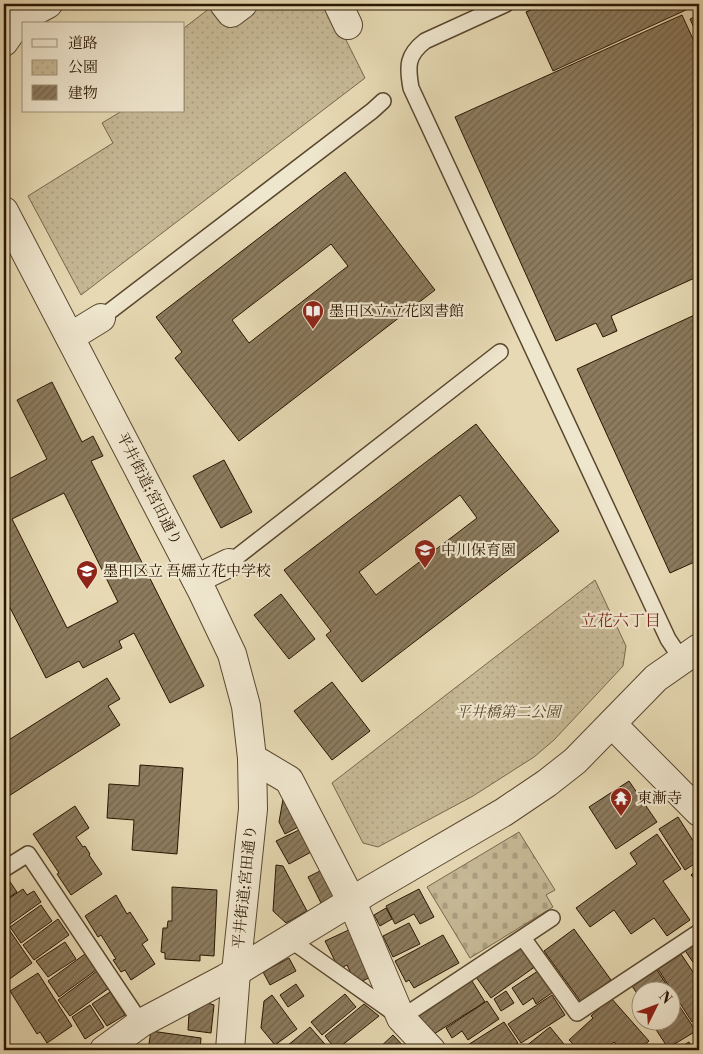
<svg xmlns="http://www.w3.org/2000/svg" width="703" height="1054" font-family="'Libre Bodoni','Noto Serif JP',serif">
<defs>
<pattern id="cemetery-stones" width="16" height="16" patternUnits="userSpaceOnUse" patternTransform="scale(1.25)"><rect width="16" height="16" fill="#c6b895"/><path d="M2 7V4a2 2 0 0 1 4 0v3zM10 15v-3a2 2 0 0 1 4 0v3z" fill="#aa9d7f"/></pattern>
<pattern id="park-dots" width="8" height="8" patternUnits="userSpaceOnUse" patternTransform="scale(1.25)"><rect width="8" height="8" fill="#c6b895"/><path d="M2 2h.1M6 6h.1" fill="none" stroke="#aa9d7f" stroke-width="1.8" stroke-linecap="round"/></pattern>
<pattern id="building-hatch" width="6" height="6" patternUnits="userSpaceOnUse" patternTransform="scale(1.25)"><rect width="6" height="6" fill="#8c7b5e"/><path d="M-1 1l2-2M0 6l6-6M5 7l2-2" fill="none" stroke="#73644b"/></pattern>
</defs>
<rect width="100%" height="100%" fill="#e6d9b3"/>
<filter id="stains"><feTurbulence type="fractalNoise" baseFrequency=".004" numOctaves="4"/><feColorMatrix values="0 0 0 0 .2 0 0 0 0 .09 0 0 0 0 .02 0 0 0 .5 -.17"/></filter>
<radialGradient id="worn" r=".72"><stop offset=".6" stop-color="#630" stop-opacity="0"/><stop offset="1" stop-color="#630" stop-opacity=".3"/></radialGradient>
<polygon fill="url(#cemetery-stones)" stroke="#78674c" points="519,832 555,890 546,895 553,907 470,958 427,887"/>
<g fill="url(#park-dots)" stroke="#78674c">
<polygon points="258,4 328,4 365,78 81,295 28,196 113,143 102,123 122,111 184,111 184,28 210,8 228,28"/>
<polygon points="595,580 626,646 623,666 554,740 534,757 473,796 378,847 363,843 332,783"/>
</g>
<g fill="url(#building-hatch)" stroke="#2a1602" fill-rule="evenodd">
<polygon points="544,4 699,4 553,71 526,12"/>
<polygon points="682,15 699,52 699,276 611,316 617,331 603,337 596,323 556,341 455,117"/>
<polygon points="699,15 699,39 690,19"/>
<path d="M345 172 435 290 239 441 175 358 182 352 156 317ZM331 244 348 266 249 343 232 320Z"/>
<polygon points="699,313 699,560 670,573 577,369"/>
<path d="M52 382 82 442 93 436 103 456 91 461 204 686 170 703 134 633 119 641 122 648 83 668 79 661 46 678 4 596V470L9 479 47 459 17 400ZM64 493 118 602 67 628 12 519Z"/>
<path d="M476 424 559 531 362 682 326 635 331 631 284 570ZM460 495 477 518 376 595 359 572Z"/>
<polygon points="224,460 252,512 221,528 193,476"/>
<polygon points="281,594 315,639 289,659 254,615"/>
<polygon points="107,678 120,699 108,706 120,725 4,799 4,743"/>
<polygon points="332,682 370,731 332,760 294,711"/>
<polygon points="140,765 183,768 177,854 132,850 134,820 107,818 109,784 139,786"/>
<polygon points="629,781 657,822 616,849 589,807"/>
<polygon points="287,798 302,825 285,834 279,822 283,799"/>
<polygon points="75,806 89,828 76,837 83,847 85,846 90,854 89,855 102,874 71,895 57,874 59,873 33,834"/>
<polygon points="678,817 699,850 699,861 685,870 659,829"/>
<polygon points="301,829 313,851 289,864 276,841"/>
<polygon points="657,834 681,869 663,881 690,920 667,936 654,918 631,934 614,910 590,927 576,908 637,864 630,853"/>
<polygon points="276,865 283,866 307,911 286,923 273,911"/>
<polygon points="699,868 699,884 691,875"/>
<polygon points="322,870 336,898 322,905 308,877"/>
<polygon points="4,873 17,892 4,901"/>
<polygon points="172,887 217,890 214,956 200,955 200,961 165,959 165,953 161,952 163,928 167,928 168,921 172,921"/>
<polygon points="23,889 27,895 34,891 41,902 10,924 4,916 4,902"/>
<polygon points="419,889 434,917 420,924 414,914 395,924 386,906"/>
<polygon points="116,895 127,914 130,912 148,940 142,944 155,964 131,980 125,970 121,972 113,960 116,959 101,935 98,937 85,916"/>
<polygon points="41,905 52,921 21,943 10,927"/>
<polygon points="386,908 392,919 380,926 374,915"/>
<polygon points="58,919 69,935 34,960 23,945"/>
<polygon points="409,923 420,944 393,957 383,936"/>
<polygon points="8,928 32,963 4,983 4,931"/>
<polygon points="353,928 375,975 356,984 347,965 339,969 325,941"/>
<polygon points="574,929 611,980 581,1002 544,951"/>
<polygon points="443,935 459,963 414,988 409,980 406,982 395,961"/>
<polygon points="699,938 699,971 684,949"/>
<polygon points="65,942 76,959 48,977 36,961"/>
<polygon points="522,946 536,966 491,998 476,977"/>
<polygon points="85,954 96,970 59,997 48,981"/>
<polygon points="681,954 699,981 699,1017 692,1022 658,969"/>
<polygon points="289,958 296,971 270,985 263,972"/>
<polygon points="655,967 676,999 670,1003 670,992 640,992 640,998 630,983"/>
<polygon points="541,969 556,990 536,1004 533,998 523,1005 512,988"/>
<polygon points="97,971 109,988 70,1016 58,1000"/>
<polygon points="38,973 72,1026 47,1043 40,1032 37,1034 10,991"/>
<polygon points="472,981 485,1002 434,1034 417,1015"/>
<polygon points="296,984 304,996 288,1007 280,995"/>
<polygon points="506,991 514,1003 501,1011 494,999"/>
<polygon points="110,992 125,1015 107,1026 92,1004"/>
<polygon points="345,994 356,1007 322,1035 311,1022"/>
<polygon points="272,995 297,1029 275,1045 261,1028 264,1001"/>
<polygon points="552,995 565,1015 521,1043 508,1024"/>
<polygon points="611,998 649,1041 640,1050 615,1050 619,1047 614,1042 604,1050 579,1050 569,1040 593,1018 591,1016"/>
<polygon points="487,1001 499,1019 468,1040 462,1031 452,1038 446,1028"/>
<polygon points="208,1003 214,1005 211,1033 188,1030 189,1014"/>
<polygon points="364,1004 379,1016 336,1050 325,1036"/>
<polygon points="678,1004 696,1031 668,1048 651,1022 670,1022 670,1009"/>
<polygon points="90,1005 104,1027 85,1039 72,1017"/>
<polygon points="504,1022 518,1043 508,1050 460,1050"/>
<polygon points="310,1027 330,1050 282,1050"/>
<polygon points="550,1027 568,1049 521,1050"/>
<polygon points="699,1029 699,1043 693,1034"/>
<polygon points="151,1031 201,1038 200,1050 148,1050"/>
<polygon points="393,1035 407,1050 377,1050"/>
<polygon points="689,1042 693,1050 675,1050"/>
</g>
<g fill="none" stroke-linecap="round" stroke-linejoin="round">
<g stroke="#59472e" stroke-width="18">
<g id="service">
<path d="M506 4 425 41C407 55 407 66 411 88L668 639 682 660"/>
<polyline points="101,318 372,111 383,101"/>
<polyline points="229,563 500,352"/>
<polyline points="4,869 28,854 141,1023"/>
<polyline points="523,938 577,1013 699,932"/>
<polyline points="289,939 401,1018 552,918"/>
</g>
</g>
<g stroke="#59472e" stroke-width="30">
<g id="minor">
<polyline points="224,4 231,13 243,4"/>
<polyline points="338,4 348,25"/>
<polyline points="4,42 20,19 48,4"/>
<polyline points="70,337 101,318"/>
<polyline points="196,579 229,563"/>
<polyline points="612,724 699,812"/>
<polyline points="252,758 289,780 352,902 401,1018 431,1050"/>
<polyline points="104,1050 141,1023 226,978 370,890 504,812 547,783 575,761 656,678 699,648"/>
</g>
</g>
<g stroke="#59472e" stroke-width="30">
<polyline id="tertiary" points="4,211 202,591 232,654 246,706 252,758 253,809 236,972 230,1050"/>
</g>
<use href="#service" stroke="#efe6ce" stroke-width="15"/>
<use href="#minor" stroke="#efe6ce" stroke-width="28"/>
<use href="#tertiary" stroke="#efe6ce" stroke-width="28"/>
</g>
<defs>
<g id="library-pin" transform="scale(1.125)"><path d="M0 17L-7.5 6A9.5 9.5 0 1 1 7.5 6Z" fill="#8f2418" stroke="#efe6ce"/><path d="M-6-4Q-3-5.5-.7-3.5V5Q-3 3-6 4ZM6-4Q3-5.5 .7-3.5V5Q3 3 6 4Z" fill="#fff"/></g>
<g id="school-pin" transform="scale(1.125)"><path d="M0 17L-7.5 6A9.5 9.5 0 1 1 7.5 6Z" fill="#8f2418" stroke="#efe6ce"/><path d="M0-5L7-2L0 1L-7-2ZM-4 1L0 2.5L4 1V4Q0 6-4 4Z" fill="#fff"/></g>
<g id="temple-pin" transform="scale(1.125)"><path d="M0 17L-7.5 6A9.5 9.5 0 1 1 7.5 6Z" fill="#8f2418" stroke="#efe6ce"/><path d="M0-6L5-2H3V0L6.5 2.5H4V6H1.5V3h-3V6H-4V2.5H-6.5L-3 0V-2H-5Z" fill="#fff"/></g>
</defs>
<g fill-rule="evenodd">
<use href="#library-pin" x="313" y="311"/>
<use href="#school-pin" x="425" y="550"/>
<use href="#school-pin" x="87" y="571"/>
<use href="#temple-pin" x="621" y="798"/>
</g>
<g text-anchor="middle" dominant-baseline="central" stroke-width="4.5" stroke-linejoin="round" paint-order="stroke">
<g font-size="15" fill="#2a1602" stroke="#efe6ce" text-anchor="start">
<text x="329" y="311">墨田区立立花図書館</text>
<text x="441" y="550">中川保育園</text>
<text x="103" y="571">墨田区立 吾嬬立花中学校</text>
<text x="637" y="798">東漸寺</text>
</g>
<g font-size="15" fill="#2a1602" stroke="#efe6ce">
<text transform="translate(149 489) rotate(63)">平井街道;宮田通り</text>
<text transform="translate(245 887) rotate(-84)">平井街道;宮田通り</text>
</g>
<g font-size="15" font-style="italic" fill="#59472e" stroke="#efe6ce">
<text x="508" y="712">平井橋第二公園</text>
</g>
<g font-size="16" fill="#7a1f14" stroke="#efe6ce">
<text x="621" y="621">立花六丁目</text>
</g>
</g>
<rect width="703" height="1054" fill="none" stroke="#e6d9b3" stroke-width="20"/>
<rect x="5" y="5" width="693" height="1044" fill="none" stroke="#2a1602" stroke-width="2.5"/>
<rect x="10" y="10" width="683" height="1034" fill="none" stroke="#2a1602"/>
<rect x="22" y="22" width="162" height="90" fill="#efe6ce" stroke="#a0937c"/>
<rect x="32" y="39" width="25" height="8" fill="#efe6ce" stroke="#a0937c"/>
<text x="68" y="48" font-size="15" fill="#2a1602">道路</text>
<rect x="32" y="60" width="25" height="15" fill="url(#park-dots)" stroke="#a0937c"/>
<text x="68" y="72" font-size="15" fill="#2a1602">公園</text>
<rect x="32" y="85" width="25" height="15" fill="url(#building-hatch)" stroke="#a0937c"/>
<text x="68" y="98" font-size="15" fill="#2a1602">建物</text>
<g transform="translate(656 1006) rotate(48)"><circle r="24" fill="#efe6ce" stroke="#a0937c"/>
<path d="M0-4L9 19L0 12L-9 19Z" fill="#8f2418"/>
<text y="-8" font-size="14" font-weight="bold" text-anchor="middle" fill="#2a1602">N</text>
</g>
<rect width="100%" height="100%" filter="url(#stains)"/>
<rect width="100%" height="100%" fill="url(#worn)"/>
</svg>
